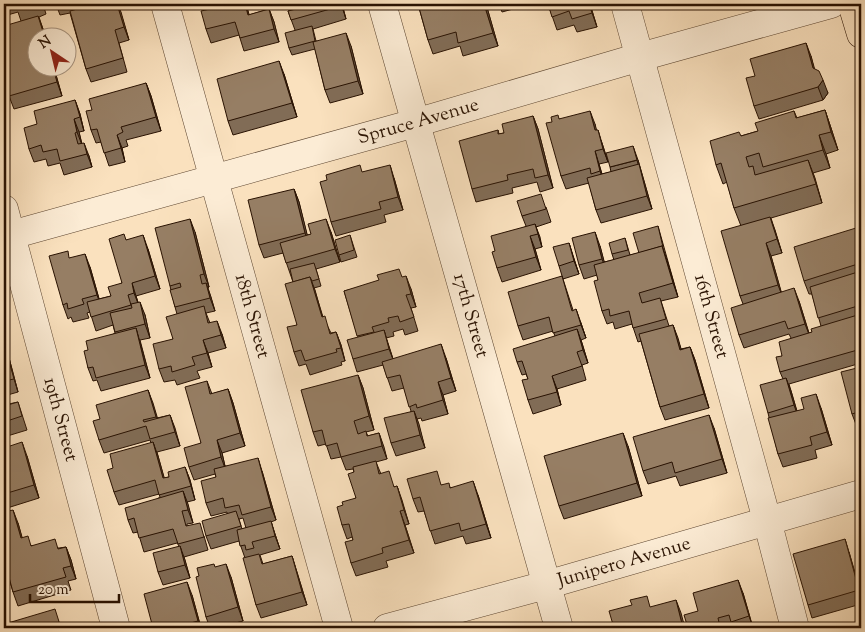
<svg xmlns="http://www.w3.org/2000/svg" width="865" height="632" font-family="'Sorts Mill Goudy',serif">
<rect width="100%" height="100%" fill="#fae1be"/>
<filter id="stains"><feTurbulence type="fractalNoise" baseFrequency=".004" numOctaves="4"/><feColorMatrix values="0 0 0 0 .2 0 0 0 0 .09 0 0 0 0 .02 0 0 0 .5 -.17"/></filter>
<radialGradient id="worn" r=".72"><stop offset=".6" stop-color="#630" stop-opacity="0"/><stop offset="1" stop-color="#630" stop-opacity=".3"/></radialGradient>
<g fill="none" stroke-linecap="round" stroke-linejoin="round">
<g stroke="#5d4631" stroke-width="29">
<g id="minor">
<path id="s1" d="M165 4 339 628"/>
<path id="s2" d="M382 4 559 628"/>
<path id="s3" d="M625 4 767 520 795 628"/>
<path id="s4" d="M4 209 116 628"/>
<path id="s5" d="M4 237 415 123 640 57 831 4"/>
<path id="s6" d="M387 628 546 585 861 494"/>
</g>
</g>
<g stroke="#291202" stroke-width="29">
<polyline id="major" points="852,4 861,34"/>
</g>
<use href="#minor" stroke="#fcecd5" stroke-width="28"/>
<use href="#major" stroke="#fae1be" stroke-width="28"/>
</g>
<g fill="#816c56" stroke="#291202" fill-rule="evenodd">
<polygon points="4,4 43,4 46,14 39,17 46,38 38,38 38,68 54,68 62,96 14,109 9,96 6,71 21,21 18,12 4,16"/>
<polygon points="56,4 85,4 86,7 96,4 118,4 129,40 119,43 127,72 91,82 86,69 70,13 60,15"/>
<polygon points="208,4 246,4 249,15 269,9 274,22 279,42 244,51 239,35 211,43 206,29 210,9"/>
<polygon points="342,4 346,19 313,29 316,41 351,46 363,94 330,103 325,90 315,49 292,55 289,48 295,30 288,11 304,7"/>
<polygon points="418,4 486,4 498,46 463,56 460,46 433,54 428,40"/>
<polygon points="499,4 524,4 524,6 502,12"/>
<polygon points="548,4 590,4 597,27 577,32 574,25 557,30"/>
<polygon points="811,56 814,69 828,93 823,100 759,119 754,106 755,76"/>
<polygon points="284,74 297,117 233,135 228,121"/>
<polygon points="146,83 151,96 161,131 126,140 128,146 122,148 125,162 109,166 101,142 96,143 91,130 92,110"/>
<polygon points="75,100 80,114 84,131 79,132 82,144 89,156 92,167 64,175 60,163 48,166 46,159 34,162 29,149 37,124"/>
<polygon points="825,110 831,128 838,150 826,154 830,168 813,173 822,203 771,218 782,253 771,256 781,292 799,301 809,333 812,332 821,326 812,294 809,294 804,281 856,228 861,243 861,363 789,384 797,411 821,408 832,445 815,450 817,458 783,467 778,454 768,413 783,379 780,372 782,356 791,338 789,334 744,348 739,335 743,304 740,296 741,226 734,208 727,182 723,184 716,165 741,136 758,131 794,111 797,118"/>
<polygon points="533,116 538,129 553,188 540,192 537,182 512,188 513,193 476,202 472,189 498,130 499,134 504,133"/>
<polygon points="559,119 595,124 596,130 602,143 608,162 599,164 602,174 611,172 610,167 638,160 652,209 601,223 596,210 589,183 566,189 561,176"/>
<polygon points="363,172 394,178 403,210 384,215 386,222 336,236 331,222"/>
<polygon points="294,189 299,202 307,235 331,232 340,262 316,269 321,286 314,288 323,317 331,333 336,332 341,345 345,361 341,362 342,365 310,375 306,364 299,366 294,352 297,325 293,282 283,253 264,258 259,245"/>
<polygon points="546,207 551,222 536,227 542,247 535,249 541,270 502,282 497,268 495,251 526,226 522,216"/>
<polygon points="658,226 678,297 661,301 669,326 673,325 681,349 690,347 695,360 709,408 665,420 660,407 641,341 638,342 632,324 615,329 613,322 607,324 602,311 598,280 597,275 584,279 579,265 600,246 604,262 614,260 612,254 625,238 630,255 639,253"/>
<polygon points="195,232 209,287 208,288 215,311 206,313 210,323 222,334 226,348 208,353 212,367 197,371 200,378 177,385 175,380 164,382 159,369 173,339 177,314 175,307 170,286"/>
<polygon points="350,235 357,257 341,262 339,255"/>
<polygon points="126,240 148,249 160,289 136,296 138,302 145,315 150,338 140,340 150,378 101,391 97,380 93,381 88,368 88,350 115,333 113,325 96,331 90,312 87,313 89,318 73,322 71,317 68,319 63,305 70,258 90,267 99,299 111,296 122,283"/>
<polygon points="569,243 579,274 563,279 559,266"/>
<polygon points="562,276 573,310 581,323 586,338 581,340 588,363 582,365 586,380 557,389 561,405 533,414 528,400 528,379 526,374 522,375 517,362 555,336 553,331 523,340 518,326"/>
<polygon points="402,277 411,289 416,307 411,308 418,331 405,335 403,329 393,332 394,336 386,338 393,359 446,358 456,391 443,395 448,414 422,421 421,418 417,419 425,448 396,456 391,443 411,411 404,388 392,391 383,365 357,372 353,359 358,337 344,291"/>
<polygon points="4,327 8,343 4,344 8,354 18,392 4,396"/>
<polygon points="861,367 861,426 857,427 852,414"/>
<polygon points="358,375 363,388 374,430 366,432 368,436 379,433 387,459 376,462 381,474 395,487 397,486 409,524 405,525 414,553 386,561 388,567 356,576 351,563 353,540 352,537 347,539 342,525 343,505 356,498 354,472 353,469 346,470 341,457 331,459 326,444 318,446 313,432"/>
<path d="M207 381 212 394 228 389 233 403 245 446 222 453 225 466 262 471 276 520 271 522 280 549 260 555 263 564 292 556 296 569 307 605 261 618 256 605 245 558 239 541 211 549 206 536 227 514V512L211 516 206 503 216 477 215 474 194 480 189 467 201 443ZM243 518 246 528 242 529 239 519Z"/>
<polygon points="148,390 157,418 170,415 180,446 157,452 164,478 169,477 185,467 190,480 195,500 187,502 193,523 187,524 187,526 204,536 208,550 184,557 190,578 163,585 158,572 179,546 177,543 144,552 138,532 133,533 128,520 160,497 159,494 119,505 114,492 113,468 151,443 150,440 104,453 99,440 100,419"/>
<polygon points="18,402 27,430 4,437 4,405"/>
<polygon points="714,428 727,473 680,486 676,476 648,484 643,471"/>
<polygon points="4,446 4,448 27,456 39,498 4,509"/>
<polygon points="628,446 642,496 564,519 559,506"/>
<polygon points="442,485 478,495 491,538 466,544 463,536 435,544 424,511 418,512 413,499"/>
<polygon points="4,512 18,523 22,538 32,546 59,548 66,547 71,560 76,579 68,581 71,590 18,606 13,592 5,564 4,565"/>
<polygon points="849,552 861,593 861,604 812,618 808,605"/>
<polygon points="216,567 231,577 243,621 217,628 210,628 206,617"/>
<polygon points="743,593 753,628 688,628 698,611"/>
<polygon points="192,595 201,628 153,628"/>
</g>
<g fill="#695846" stroke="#291202">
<polygon points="117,4 121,12 129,40 124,27"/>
<polygon points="245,4 246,4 253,28 248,15"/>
<polygon points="341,4 342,4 346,19"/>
<polygon points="484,4 486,4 498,46 493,33"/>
<polygon points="589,4 590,4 597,27 592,13"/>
<polygon points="269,9 274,22 279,42 274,29"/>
<polygon points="38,16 43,29 46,38 45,38"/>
<polygon points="346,33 351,46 363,94 358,81"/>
<polygon points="806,43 811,56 818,81 813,68"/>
<polygon points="279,61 284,74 297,117 292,103"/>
<polygon points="53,68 54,68 62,96 57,82"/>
<polygon points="823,80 828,93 823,100 818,87"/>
<polygon points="146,83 151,96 161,131 156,117"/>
<polygon points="75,100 80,114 84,131 80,117"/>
<polygon points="825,110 831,128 838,150 831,132"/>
<polygon points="590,111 595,124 600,144 595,130"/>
<polygon points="533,116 538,129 553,188 548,175"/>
<polygon points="74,119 79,132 82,145 77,132"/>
<polygon points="598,130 602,143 608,162 603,149"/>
<polygon points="117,135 122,148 125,162 121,148"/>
<polygon points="819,135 826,154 830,168 823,150"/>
<polygon points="84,143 89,156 92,167 87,154"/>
<polygon points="633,146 638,160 652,209 647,196"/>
<polygon points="595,151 599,164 605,185 600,171"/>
<polygon points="808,160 815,178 822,203 816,184"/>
<polygon points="390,165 394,178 403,210 398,197"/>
<polygon points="294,189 299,202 310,246 305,233"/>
<polygon points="770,217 775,230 782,253 777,239"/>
<polygon points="190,219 195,232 209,287 204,274"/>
<polygon points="326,219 331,232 340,262 335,249"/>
<polygon points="535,224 540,237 542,247 538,234"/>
<polygon points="595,232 600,246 607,272 602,259"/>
<polygon points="143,235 148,249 160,289 155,276"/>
<polygon points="530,236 535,249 541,270 536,257"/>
<polygon points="569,243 573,256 579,274 574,261"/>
<polygon points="766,243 771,256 783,298 778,285"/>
<polygon points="662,246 667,260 678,297 673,283"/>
<polygon points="85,254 90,267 102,309 97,295"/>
<polygon points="406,276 411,289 416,307 411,294"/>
<polygon points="310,277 315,290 326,330 322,317"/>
<polygon points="132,283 136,296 139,306 134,293"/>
<polygon points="206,283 211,297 215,311 210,298"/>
<polygon points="794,288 799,301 810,337 805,324"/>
<polygon points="140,302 145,315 150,338 145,324"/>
<polygon points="576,309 581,323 586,338 581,325"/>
<polygon points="217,321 222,334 226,348 221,335"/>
<polygon points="673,325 678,338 685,363 680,350"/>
<polygon points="4,327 8,343 4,331"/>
<polygon points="136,328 140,342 150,378 145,365"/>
<polygon points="577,329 582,343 588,363 583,350"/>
<polygon points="384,330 388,343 394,362 389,349"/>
<polygon points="336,332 341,345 345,361 341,348"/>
<polygon points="203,340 208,353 212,367 207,353"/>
<polygon points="4,343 8,354 18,392 14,379"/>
<polygon points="441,344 446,358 456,391 451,378"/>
<polygon points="690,347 695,360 709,408 704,394"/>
<polygon points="358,375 363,388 374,430 369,416"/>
<polygon points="552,376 557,389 561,405 557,392"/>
<polygon points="786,378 791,391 799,419 794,405"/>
<polygon points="438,382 443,395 448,414 443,400"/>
<polygon points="228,389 233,403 245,446 240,433"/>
<polygon points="148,390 153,403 161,430 156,417"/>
<polygon points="816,394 821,408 832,445 827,432"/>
<polygon points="414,411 419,424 425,448 420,435"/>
<polygon points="170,415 175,428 180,446 175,432"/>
<polygon points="709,415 714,428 727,473 722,459"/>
<polygon points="379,433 384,447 387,459 382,446"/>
<polygon points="623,433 628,446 642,496 637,483"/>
<polygon points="217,440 222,453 226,471 221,457"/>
<polygon points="22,442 27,456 39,498 34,485"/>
<polygon points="153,442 158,456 168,491 163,478"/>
<polygon points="258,458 262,471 276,520 271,507"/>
<polygon points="185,467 190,480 195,500 191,486"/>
<polygon points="473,481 478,495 491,538 486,524"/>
<polygon points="397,486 402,500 409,524 404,510"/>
<polygon points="183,491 188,504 193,523 188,510"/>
<polygon points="13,510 18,523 26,551 21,538"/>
<polygon points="400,511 405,525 414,553 409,540"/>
<polygon points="271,521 275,534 280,549 275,536"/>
<polygon points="845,539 849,552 861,596 859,590"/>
<polygon points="180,546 185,560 190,578 185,565"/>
<polygon points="66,547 71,560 76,579 71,566"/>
<polygon points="292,556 296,569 307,605 302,592"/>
<polygon points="226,564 231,577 243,621 238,607"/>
<polygon points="738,580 743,593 753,628 749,616"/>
<polygon points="187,582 192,595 201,628 198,621"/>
<polygon points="676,600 681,613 685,628 683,628"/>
</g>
<g fill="#967e64" stroke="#291202">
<polygon points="15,4 32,4 17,8"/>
<polygon points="96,4 117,4 124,27 115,30 123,58 86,69 70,11"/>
<polygon points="208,4 245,4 248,15 269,9 274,29 240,38 235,22 206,29 201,11 210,9"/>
<polygon points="303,4 341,4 341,6 291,20 288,11 304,7"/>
<polygon points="418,4 484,4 493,33 458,43 456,32 428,40"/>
<polygon points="548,4 589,4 592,13 572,19 569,11 552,17"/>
<polygon points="38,16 45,38 38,38 38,68 53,68 57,82 9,96 4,76 4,72 6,71 4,65 4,26"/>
<polygon points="312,26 315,41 289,48 285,33"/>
<polygon points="346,33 358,81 325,90 313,42"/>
<polygon points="806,43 813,68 819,71 823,80 818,87 754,106 746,78 755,76 750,59"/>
<polygon points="279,61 292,103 228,121 217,79"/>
<polygon points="146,83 156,117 121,127 123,132 117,135 121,148 104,153 97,129 91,130 86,111 92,110 89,99"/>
<polygon points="75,100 80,117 74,119 77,132 75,133 78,144 84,143 87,154 60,161 57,149 43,152 41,145 29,149 24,128 37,124 34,111"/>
<polygon points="825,110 831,132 819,135 823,150 763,167 759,153 746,157 749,167 753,166 755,175 808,160 816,184 734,208 721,163 716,165 710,141 739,132 741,136 758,131 755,123 794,111 796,118"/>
<polygon points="590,111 595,130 598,130 603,149 595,151 600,171 591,174 590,168 561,176 546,123 552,122 551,117 558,115 559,119"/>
<polygon points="533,116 548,175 535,178 533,169 507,175 508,180 472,189 459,141 498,130 498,134 504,133 502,124"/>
<polygon points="633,146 637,160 610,167 606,153"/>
<polygon points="639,164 647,196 596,210 587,178"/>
<polygon points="360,165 362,172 390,165 398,197 379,202 381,209 331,222 320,182 327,180 326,175"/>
<polygon points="294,189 305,233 259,245 248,200"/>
<polygon points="541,194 546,209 522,216 517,201"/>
<polygon points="770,217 777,239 766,243 778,285 740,296 721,231"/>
<polygon points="190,219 204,274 200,275 202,284 206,283 210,298 175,307 170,290 181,287 180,283 170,286 155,228"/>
<polygon points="326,219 335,249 286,263 280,243 311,234 308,224"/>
<polygon points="535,224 538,234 530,236 536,257 497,268 492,252 495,251 491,236"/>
<polygon points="658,226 663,247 662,247 662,246 639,253 633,233"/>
<polygon points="856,228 861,245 861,263 804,281 794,247"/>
<polygon points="595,232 602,259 579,265 572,238"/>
<polygon points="124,234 126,240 143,235 155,276 132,283 134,293 128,295 131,305 91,317 87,302 111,296 108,287 122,283 109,239"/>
<polygon points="350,235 354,250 339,255 335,240"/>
<polygon points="625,238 628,250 612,254 609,243"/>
<polygon points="569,243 574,261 559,266 553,247"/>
<polygon points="662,246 673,283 639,293 642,303 660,298 666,319 633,328 629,311 610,316 609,309 602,311 594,281 598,280 594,265"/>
<polygon points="68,251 69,258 85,254 97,295 82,299 84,304 68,309 67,303 63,305 49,256"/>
<polygon points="314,263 319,279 312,281 310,277 293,282 290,269"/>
<polygon points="399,269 402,277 406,276 411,294 406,295 414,317 400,322 398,316 388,318 389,322 372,327 374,332 357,336 344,291 379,280 377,275"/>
<polygon points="861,271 861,305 818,318 810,287"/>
<polygon points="562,276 572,311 576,309 581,325 553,333 549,317 518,326 508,292"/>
<polygon points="310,277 322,317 325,316 330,334 336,332 341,348 336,349 337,352 305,361 301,350 294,352 287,327 297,325 285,284"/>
<polygon points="794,288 805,324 788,329 785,321 739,335 731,308"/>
<polygon points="140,302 145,324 115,332 110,313 132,308 131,304"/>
<polygon points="204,306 208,323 217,321 221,335 203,340 207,353 192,357 195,365 172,372 171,366 159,369 153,344 173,339 166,317"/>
<polygon points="861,314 861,349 780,372 776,357 782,356 779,342 812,332 811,329"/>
<polygon points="673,325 680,350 690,347 704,394 660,407 639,334"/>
<polygon points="136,328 145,365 96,378 93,367 88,368 84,351 88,350 86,341"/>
<polygon points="577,329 583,350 577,352 582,366 552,376 557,392 528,400 522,380 528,379 522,361 517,362 513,349"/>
<polygon points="384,330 389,349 353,359 347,340"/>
<polygon points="4,343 14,379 4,381"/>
<polygon points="441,344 451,378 438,382 443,400 417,408 416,404 409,407 400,375 387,378 382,362"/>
<polygon points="861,367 861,411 852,414 841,372"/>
<polygon points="358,375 369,416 354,421 358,434 366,431 367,436 379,433 382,446 341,457 337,443 326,446 322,430 313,432 301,390"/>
<polygon points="786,378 794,405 768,413 760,385"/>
<polygon points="207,381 210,394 228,389 240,433 217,440 221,457 189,467 184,448 201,443 185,387"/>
<polygon points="148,390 156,417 143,420 144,422 170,415 175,432 150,439 146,426 99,440 93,421 100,419 96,405"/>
<polygon points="816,394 827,432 810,437 812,445 778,454 768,418 804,409 801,398"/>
<polygon points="18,402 22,416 4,422 4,406"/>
<polygon points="414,411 420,435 391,443 384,418"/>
<polygon points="709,415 722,459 675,473 672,462 643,471 633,437"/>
<polygon points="623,433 637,483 559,506 544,456"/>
<polygon points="22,442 34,485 4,494 4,448"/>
<polygon points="153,442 163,478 169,477 168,472 185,467 191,486 159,495 155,480 114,492 107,470 113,468 110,454"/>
<polygon points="258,458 271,507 242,515 239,505 225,508 223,498 206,503 201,481 216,477 214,469"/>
<polygon points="376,461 379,474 389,471 394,487 397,486 404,510 400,511 409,540 382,548 383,553 351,563 345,542 353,540 349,524 342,525 337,507 343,505 342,502 356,498 348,474 354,472 353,467"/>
<polygon points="437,471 441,485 449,483 450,488 473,481 486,524 461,531 459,523 430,531 420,497 413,499 407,479"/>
<polygon points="183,491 188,510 182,511 186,526 200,523 204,537 178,544 173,529 139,538 134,518 128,520 125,508"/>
<polygon points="13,510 21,538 28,536 31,546 55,539 58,549 66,547 71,566 63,568 66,577 13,592 4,559 4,512"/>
<polygon points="236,511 241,526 206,536 202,521"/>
<polygon points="271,521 275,536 252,542 254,548 246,550 245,545 240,546 237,530"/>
<polygon points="845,539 859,590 808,605 793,554"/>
<polygon points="180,546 185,565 158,572 153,553"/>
<polygon points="259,554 262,564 292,556 302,592 256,605 243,558"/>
<polygon points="214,564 215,567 226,564 238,607 206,617 196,577 199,576 197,568"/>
<polygon points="738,580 749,616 731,622 729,615 718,618 720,627 716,628 688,628 684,615 698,611 693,593"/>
<polygon points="187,582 198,621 172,628 153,628 144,594"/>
<polygon points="647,596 650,607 676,600 683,628 614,628 609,611 632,605 630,600"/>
<polygon points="55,609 61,628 9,628 8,623"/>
</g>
<g text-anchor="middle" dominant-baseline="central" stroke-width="4.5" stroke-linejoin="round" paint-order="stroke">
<g font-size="19" fill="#291202" stroke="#fcecd5">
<text stroke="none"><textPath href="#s5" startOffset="430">Spruce Avenue</textPath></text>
<text stroke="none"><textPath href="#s1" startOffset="324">18th Street</textPath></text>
<text stroke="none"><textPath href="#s2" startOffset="324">17th Street</textPath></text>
<text stroke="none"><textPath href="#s3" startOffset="324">16th Street</textPath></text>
<text stroke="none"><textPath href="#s4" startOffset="218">19th Street</textPath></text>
<text stroke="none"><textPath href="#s6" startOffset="246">Junipero Avenue</textPath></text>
</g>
</g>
<rect width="865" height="632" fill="none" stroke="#fae1be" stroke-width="20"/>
<rect x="5" y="5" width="855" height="622" fill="none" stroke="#291202" stroke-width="2.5"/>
<rect x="10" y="10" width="845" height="612" fill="none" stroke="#291202"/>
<g transform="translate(52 52) rotate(325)"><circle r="24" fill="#fcecd5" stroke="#a89581"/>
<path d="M0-4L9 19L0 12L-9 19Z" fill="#8f2418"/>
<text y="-8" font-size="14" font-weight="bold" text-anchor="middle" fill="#291202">N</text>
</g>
<path d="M30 594v8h89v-8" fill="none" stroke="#291202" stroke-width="2.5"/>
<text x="38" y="594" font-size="15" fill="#291202" stroke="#fcecd5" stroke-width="4" paint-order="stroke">20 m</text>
<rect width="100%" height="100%" filter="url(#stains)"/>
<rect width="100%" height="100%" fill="url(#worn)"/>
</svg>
